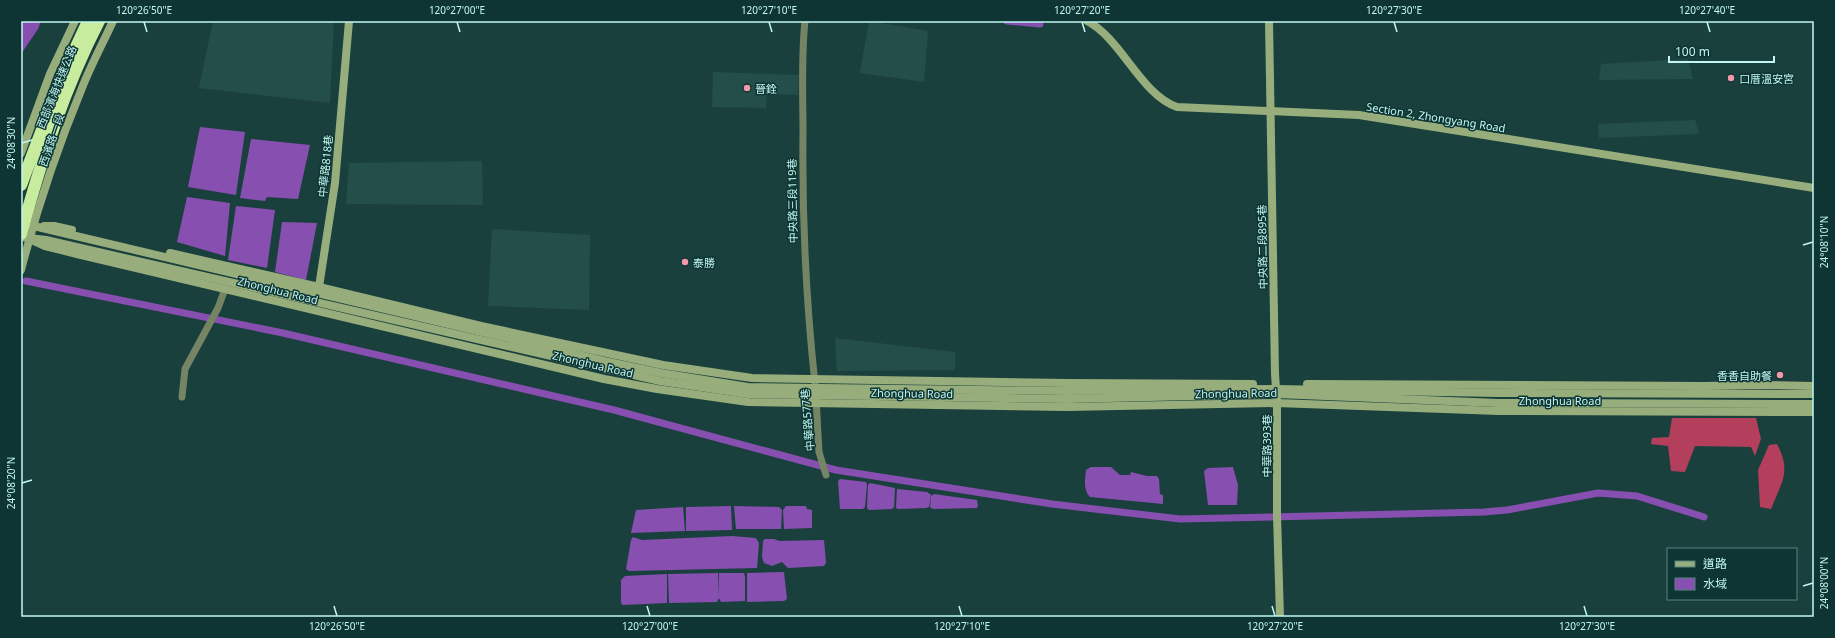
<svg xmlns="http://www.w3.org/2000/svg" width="1835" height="638" font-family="'Noto Sans','Noto Sans TC',sans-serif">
<rect width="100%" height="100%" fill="#1a403d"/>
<g fill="#244e4a">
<polygon points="213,21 334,21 330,103 199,88"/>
<polygon points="869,21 928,31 924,82 860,73"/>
<polygon points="1688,59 1693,79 1599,80 1601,64"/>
<polygon points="713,72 799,75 798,95 767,94 766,108 712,107"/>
<polygon points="1695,120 1699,134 1599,138 1598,124"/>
<polygon points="482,161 483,205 346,204 349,163"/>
<polygon points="492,229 590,235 589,310 488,306"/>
<polygon points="835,338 955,352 955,370 837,371"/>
</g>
<g fill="#b43f5c">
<polygon points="1672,418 1756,418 1761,439 1755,456 1751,447 1695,446 1685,472 1671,471 1668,446 1651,444 1652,438 1669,437"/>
<path d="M1777 444C1792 472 1781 483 1771 509L1760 507 1758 470 1769 445Z"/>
</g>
<g fill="#874fb0">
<polygon points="21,21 41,21 38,29 21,54"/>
<polygon points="200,127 245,132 236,195 188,187"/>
<polygon points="251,139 310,145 298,199 267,197 265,201 240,198"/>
<polygon points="187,197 230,203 225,256 177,242"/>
<polygon points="236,206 275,210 267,268 228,260"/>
<polygon points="282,222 317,223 306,280 275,272"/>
<path d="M1091 467H1111L1120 475H1130L1131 472 1147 476H1157L1159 479 1160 494 1163 495V504L1090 497C1083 490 1085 479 1086 470Z"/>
<polygon points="1233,467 1238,485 1237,505 1208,505 1204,471 1208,468"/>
<polygon points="840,479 866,482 867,485 865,507 863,509 840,509 838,481"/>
<polygon points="870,483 895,488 894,507 892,509 869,510 867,508 868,485"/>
<polygon points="897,489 927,492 931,495 929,507 926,508 898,509 896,508"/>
<polygon points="934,494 977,500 978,506 977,508 933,509 930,507 931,496"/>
<polygon points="731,506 732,530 686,531 686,507"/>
<polygon points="734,506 779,507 782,510 781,529 736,529"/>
<polygon points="786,506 806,506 807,509 812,510 812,528 784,529 783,510"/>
<polygon points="683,507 685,531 631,533 636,510"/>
<polygon points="732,536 756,538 759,543 757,568 629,571 626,569 631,540 633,537 642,540"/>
<polygon points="765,539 774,539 779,541 824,540 826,563 824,566 788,568 782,562 772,566 764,563 762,557 763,541"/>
<polygon points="784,572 787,599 784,601 747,602 747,573"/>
<polygon points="718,573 719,597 719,573 744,573 745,577 745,601 721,602 719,598 717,602 669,603 668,574"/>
<polygon points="667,574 667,603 622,605 621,602 621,580 625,576"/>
</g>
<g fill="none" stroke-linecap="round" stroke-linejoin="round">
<g stroke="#874fb0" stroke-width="7">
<polyline points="1007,21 1040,24"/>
<polyline points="26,281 283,333 614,410 836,470 1052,504 1180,519 1484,512 1507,510 1598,493 1637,496 1704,517"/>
</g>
<g stroke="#758465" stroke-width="7">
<path d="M805 21C801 58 803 96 803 133 802 217 806 300 815 384"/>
<polyline points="182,397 185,369 218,308 225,289"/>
<polyline points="816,398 819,452 826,475"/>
</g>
<g stroke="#97ae7c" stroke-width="8">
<path d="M1087 21C1121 38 1141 95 1177 107L1359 115 1814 188"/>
<polyline points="1269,21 1275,374 1277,403 1277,515 1280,617"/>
<polyline points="21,153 50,74 75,21"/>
<polyline points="21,223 604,361 661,373 748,387 1067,391 1277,389 1498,393 1814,394"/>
<polyline points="44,226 54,226 72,230"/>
<polyline points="21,237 46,240 660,381 748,394 1067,399 1277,394 1498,403 1814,404"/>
<polyline points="34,241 45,246 77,254 604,379 657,389 748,402 1067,407 1277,403 1499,411 1814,412"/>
<polyline points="170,253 319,287 481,326 663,365 752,378 1067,383 1253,384"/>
<path d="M21 270C37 208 58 146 82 88 91 65 103 43 113 21"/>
<polyline points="316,290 319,287 335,183 349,21"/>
<polyline points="1307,384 1704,386 1764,385 1814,386"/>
</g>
<g stroke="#c8ec9e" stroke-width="12">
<polyline points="21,185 62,77 88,21"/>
<path d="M21 234C41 161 64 89 99 21"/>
</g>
</g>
<path fill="none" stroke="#c1f7f1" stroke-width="1.5" d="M144 22 147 32M457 22 460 32M769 22 772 32M1082 22 1085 32M1394 22 1397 32M1707 22 1710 32M22 143 32 140M1803 245 1813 242M22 483 32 480M1803 586 1813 583M334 606 337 616M647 606 650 616M959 606 962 616M1272 606 1275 616M1584 606 1587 616"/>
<g fill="#f39aaa" stroke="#0e3533" stroke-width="1.5">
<circle cx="1731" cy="78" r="4"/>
<circle cx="747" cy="88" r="4"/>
<circle cx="685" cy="262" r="4"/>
<circle cx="1780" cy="375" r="4"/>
</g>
<g text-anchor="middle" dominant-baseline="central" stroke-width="3" stroke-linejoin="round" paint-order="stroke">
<g font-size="11" fill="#c1f7f1" stroke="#0e3533" text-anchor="start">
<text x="1739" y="78">口厝溫安宮</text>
<text x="755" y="88">晉銓</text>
<text x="693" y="262">泰勝</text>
<text x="1772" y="375" text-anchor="end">香香自助餐</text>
</g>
<g font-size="11" fill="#c1f7f1" stroke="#0e3533">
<text transform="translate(56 87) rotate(-68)">西部濱海快速公路</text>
<text transform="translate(1436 117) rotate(9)">Section 2, Zhongyang Road</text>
<text transform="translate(51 140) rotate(-71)">西濱路一段</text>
<text transform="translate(325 166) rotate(-84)">中華路818巷</text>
<text transform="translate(792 201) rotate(-91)">中央路三段119巷</text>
<text transform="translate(1262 247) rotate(-91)">中央路二段895巷</text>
<text transform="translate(278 290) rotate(14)">Zhonghua Road</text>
<text transform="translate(593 364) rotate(13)">Zhonghua Road</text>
<text transform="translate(912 393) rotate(1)">Zhonghua Road</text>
<text transform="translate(1236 393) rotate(-1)">Zhonghua Road</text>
<text x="1560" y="400">Zhonghua Road</text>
<text transform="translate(807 420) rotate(-95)">中華路577巷</text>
<text transform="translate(1266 446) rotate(-90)">中華路393巷</text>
</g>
</g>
<rect width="1835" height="638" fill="none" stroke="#0e3533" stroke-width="44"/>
<rect x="1667" y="548" width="130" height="52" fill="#0e3533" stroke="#56837f"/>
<rect x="1675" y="561" width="20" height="6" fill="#97ae7c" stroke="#56837f"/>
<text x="1703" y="568" font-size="12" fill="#c1f7f1">道路</text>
<rect x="1675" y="578" width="20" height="12" fill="#874fb0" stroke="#56837f"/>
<text x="1703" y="588" font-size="12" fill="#c1f7f1">水域</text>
<path d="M1669 56v6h105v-6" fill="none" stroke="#c1f7f1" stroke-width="2"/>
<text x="1675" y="56" font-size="12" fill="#c1f7f1" stroke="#0e3533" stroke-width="3" paint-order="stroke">100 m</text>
<rect x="22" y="22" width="1791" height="594" fill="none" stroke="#c1f7f1" stroke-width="1.5"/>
<g font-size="10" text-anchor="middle" fill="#c1f7f1">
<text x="144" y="14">120°26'50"E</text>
<text x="457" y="14">120°27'00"E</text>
<text x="769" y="14">120°27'10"E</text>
<text x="1082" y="14">120°27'20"E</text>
<text x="1394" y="14">120°27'30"E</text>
<text x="1707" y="14">120°27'40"E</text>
<text transform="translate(11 143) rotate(-90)" y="4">24°08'30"N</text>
<text transform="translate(1824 242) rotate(-90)" y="4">24°08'10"N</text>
<text transform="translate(11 483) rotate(-90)" y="4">24°08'20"N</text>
<text transform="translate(1824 583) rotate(-90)" y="4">24°08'00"N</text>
<text x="337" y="630">120°26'50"E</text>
<text x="650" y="630">120°27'00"E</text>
<text x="962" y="630">120°27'10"E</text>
<text x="1275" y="630">120°27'20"E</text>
<text x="1587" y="630">120°27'30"E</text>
</g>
</svg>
